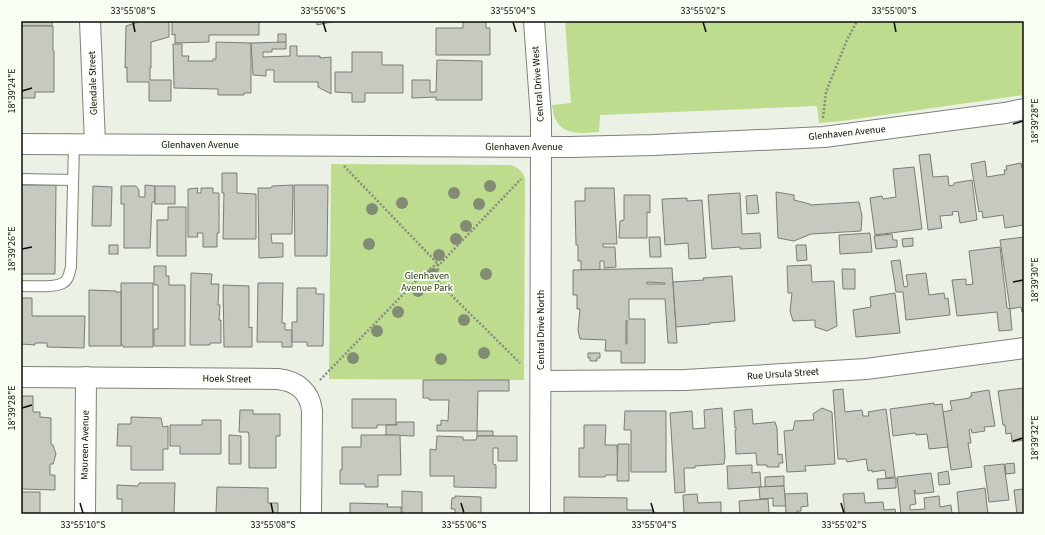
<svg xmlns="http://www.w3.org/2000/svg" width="1045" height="535" font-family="'Source Sans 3',sans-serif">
<rect width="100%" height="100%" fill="#ecf1e6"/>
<g fill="#bedc8e">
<path d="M565 21H1024V95L842 121 819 123 817 106 600 115 599 132C584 133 563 136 556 120 553 116 553 109 552 105L571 103Z"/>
<path d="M331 164 510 165C518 167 522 171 525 178L524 380 329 379Z"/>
</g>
<g fill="#c5c9bf" stroke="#797d74" fill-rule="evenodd">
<rect x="21" y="21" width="31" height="5"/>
<polygon points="142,21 169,21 169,37 151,42 151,68 150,68 150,80 171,80 171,101 149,101 149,82 127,82 127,67 125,68 126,26"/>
<polygon points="172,21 259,21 259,35 209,35 209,42 175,43 175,34 172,35"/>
<polygon points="316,21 336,21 317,25"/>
<polygon points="463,21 486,21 486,28 490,28 490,55 436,55 436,28 463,28"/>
<polygon points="21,26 53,26 53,51 54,51 54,92 35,92 35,98 21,98"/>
<polygon points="278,34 286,34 286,42 278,43"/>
<polygon points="216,42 251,43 251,93 244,93 244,95 218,95 218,89 174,88 173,44 182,44 182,56 189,56 188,61 213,61 213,59 216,59"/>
<polygon points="286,42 286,49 272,49 272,52 263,52 263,57 290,56 290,46 297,46 297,56 320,56 320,58 331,57 331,94 318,87 318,82 274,82 274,70 266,70 266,76 253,75 251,43"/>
<polygon points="352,52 382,52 382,65 403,65 403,93 365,93 365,102 352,102 352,93 335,92 335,72 352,72"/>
<polygon points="437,60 482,61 482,100 436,100 436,97 412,98 412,80 430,80 430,92 436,92"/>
<polygon points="930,154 933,177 948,176 949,186 954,185 954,183 972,180 977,220 960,223 958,211 952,212 953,215 940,216 942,228 928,230 919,155"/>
<polygon points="985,161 987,177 1005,174 1004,170 1007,170 1006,166 1021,163 1022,168 1024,167 1024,225 1005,228 1003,215 983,218 982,211 979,212 971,164"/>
<polygon points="914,167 922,229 875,235 870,198 882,196 883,199 896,197 893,169"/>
<polygon points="222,173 237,173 237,193 256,194 256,239 223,239 224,193 222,193"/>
<polygon points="21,185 56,185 55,274 21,274"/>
<polygon points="145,185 155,186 155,202 152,202 150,248 124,248 124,204 121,204 121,186 136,186 139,190 139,197 145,197"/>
<polygon points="293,185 292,234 271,234 272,243 283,243 283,257 259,258 258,188 271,188 272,186"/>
<polygon points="294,185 328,185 327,256 295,256"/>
<polygon points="93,186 112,187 111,226 92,226"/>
<rect x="155" y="186" width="20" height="18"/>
<polygon points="198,188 197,193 201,193 201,188 213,188 213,193 219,193 219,233 217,233 217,247 203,247 203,233 197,233 198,237 188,237 188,189"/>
<polygon points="585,188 614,188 617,244 603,244 603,247 615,247 616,267 604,268 604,261 600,261 600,270 581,270 581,261 578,261 578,245 576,245 575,201 585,201"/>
<polygon points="776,192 794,195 794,200 810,204 810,205 859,202 862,216 861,231 811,234 794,241 778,238"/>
<polygon points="740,193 742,234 760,233 761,248 740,249 740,247 712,249 708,195"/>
<polygon points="624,195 650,195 650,213 647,212 647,238 619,238 620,221 624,220"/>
<polygon points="757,195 759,213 747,214 746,196"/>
<polygon points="687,198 687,201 702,200 706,258 689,259 688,243 665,245 662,199"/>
<polygon points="168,207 186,207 186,256 157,256 157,220 168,220"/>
<polygon points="870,233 872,252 840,254 839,235"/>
<polygon points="892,234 893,240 897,240 897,247 876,249 874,236"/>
<polygon points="649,237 660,237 661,257 650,257"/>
<polygon points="1024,237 1024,312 1022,312 1021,307 1010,309 1000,240"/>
<polygon points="913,238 913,246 903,247 902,239"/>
<rect x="109" y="245" width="9" height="9"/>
<polygon points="796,245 806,245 807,260 797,261"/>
<polygon points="1000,247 1007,308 1010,309 1012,330 999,331 997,312 957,316 952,280 966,279 966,285 973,284 969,251"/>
<polygon points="900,260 904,287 908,286 906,275 926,273 929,295 944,293 945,299 948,298 950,315 906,320 903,292 896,292 891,261"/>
<polygon points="811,265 812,282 834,281 837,326 827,331 815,327 815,320 793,321 790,311 792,293 788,293 787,266"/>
<polygon points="154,266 166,266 166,276 169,276 169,285 185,285 185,346 154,346 154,329 158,329 158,285 154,285"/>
<path d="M672 268 677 343H668L665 299H629V319H645V363H621V351H605L606 340 580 339 578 330 580 309H577V295H573V270ZM647 282 665 283V284H647ZM627 320V344H626V321Z"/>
<polygon points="842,269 855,269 855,289 843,289"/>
<polygon points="191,273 212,274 211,284 219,284 218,305 220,305 219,320 221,320 221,343 210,343 210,345 190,345"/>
<polygon points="732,276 735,321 710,323 710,324 676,327 673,282 704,280 703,278"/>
<polygon points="121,283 153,283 153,347 123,347 123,345 121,345"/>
<polygon points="258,283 283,283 282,323 285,323 285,330 292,330 292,347 282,347 282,342 257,342"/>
<polygon points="223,285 249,286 249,328 252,327 252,347 224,347"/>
<polygon points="297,288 316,288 316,294 324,294 323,346 307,346 307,342 292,342 292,322 297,322"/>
<polygon points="89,290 116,291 116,292 121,292 121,346 89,346"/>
<polygon points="895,293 900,333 856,337 853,310 871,307 870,297"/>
<polygon points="21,298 32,298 32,316 85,316 84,348 47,347 47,343 35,343 35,345 21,344"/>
<polygon points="588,353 600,353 600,358 597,358 597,361 590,361 590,358 588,358"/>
<polygon points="423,380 509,380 509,391 478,391 477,431 493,431 493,436 477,436 477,431 437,431 437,425 441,425 441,420 448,421 449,400 429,400 429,398 423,398"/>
<polygon points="1023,388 1024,440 1012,442 1011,433 1006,434 1005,425 1003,425 998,391"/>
<polygon points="843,389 845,412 862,410 863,416 869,416 868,412 886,409 895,477 886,478 885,470 872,472 872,470 868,471 866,459 847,462 846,459 838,459 833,390"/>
<polygon points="989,390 995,426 984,427 985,431 972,433 971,429 969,430 971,443 968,443 972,467 951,470 943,412 952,410 950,401 970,398 970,396 972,396 971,393"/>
<polygon points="21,396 33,396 33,412 40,412 40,417 51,418 51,444 53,445 56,454 53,464 50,464 50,475 55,475 55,490 21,489"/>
<polygon points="352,399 396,399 396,425 377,425 377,428 352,428"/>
<polygon points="934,403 934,405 942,404 948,447 929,449 927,434 916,435 915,433 893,436 890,409"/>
<polygon points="722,408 725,457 724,464 695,466 695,468 684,468 685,492 675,493 670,413 692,411 693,429 705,428 704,410"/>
<polygon points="822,408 832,412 835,464 805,466 806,471 787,472 784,431 793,430 795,421 814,420 813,414"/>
<polygon points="752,409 753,424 775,422 777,428 778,455 782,454 783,463 779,463 779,467 767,467 767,465 757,465 756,453 736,454 735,430 736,430 736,427 735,428 734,411"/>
<polygon points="240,410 253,410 253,414 280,414 280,436 276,436 276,468 249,468 249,435 248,432 239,432"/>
<polygon points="625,411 666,411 666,472 631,472 631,430 624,430"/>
<polygon points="131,417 161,418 163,427 168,426 168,449 163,449 163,470 131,470 131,446 117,446 118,424 131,424"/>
<polygon points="202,420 221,420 221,454 180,454 180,446 170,446 170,425 202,425"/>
<polygon points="397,422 414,422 414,436 386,435 386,425 397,425"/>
<polygon points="584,425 606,425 605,445 617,445 618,475 606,475 605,477 579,477 579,448 584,448"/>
<polygon points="229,435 241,436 241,464 229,464"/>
<polygon points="361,435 400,435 401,475 378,475 378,487 365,487 365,484 340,484 340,470 342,470 342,447 361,447"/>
<polygon points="437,436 463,437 463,440 476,440 477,436 517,436 517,461 498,461 498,448 493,448 493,464 496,465 496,488 454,487 454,476 430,476 430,449 436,450"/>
<polygon points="618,444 629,444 629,481 617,481"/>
<polygon points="1014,463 1015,473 1006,474 1005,464"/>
<polygon points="1004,464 1009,500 989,502 984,466"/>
<polygon points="752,465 752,473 760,472 761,487 728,489 727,466"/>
<polygon points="948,471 950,484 939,485 938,473"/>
<polygon points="931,473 934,492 916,494 915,490 914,490 916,504 910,505 910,510 925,509 924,498 939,496 940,507 951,505 952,514 901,514 897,477"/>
<polygon points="784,476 784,486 765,487 765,477"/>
<polygon points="896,478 896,488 878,489 877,479"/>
<polygon points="139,483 175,483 174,514 122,514 122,499 117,499 117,485 138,486"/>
<polygon points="784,486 786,506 773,506 773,498 760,499 759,487"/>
<polygon points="217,487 268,488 268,503 278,503 278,514 216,514"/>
<polygon points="985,488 988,514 959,514 957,492"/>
<polygon points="1024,489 1024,514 1017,514 1014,490"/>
<polygon points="402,491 422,492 422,514 350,514 350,503 388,504 387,507 401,507 401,513 402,513"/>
<rect x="21" y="492" width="19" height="22"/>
<polygon points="807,493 808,506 801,507 801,511 797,511 797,514 786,514 785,494"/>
<polygon points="864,493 865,503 883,502 884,510 895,509 896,514 845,514 843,494"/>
<polygon points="697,494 698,503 721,502 721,514 684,514 683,495"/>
<polygon points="455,496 481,497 481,514 451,514 451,513 455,513 455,509 451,509 452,498 455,498"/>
<polygon points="564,497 627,498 627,510 653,510 653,514 564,513"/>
<polygon points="768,499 769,513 776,513 776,514 740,514 739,501"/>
</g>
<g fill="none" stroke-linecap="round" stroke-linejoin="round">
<g stroke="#7e8278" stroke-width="12">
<g id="lane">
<polyline points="21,179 72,180"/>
<path d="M21 286C31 286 55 288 63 283 69 280 69 273 71 267L74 144"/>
</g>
</g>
<g stroke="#7e8278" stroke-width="22">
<g id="street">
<polyline points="90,21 95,144"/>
<polyline points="534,21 541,118 541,147 540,514"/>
<polyline points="21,144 570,147 653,145 824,137 1005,113 1024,109"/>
<path d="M21 377 278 379C297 381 310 392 312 411L311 514"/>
<polyline points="541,381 685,380 866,369 1024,348"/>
<polyline points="85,514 86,377"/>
</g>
</g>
<g stroke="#888b84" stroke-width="2.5" stroke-dasharray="2 2" stroke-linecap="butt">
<polyline points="823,118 826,92 847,40 857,21"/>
<polyline points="344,166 438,264 438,282 520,363"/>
<polyline points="320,380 417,280 435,265 441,263 521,179"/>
</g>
<use href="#lane" stroke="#fff" stroke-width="10"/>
<use href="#street" stroke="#fff" stroke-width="20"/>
</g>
<g fill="#828b74">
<circle cx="490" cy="186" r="6"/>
<circle cx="454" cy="193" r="6"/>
<circle cx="402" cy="203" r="6"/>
<circle cx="479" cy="204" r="6"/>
<circle cx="372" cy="209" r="6"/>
<circle cx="466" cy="226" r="6"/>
<circle cx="456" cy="239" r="6"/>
<circle cx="369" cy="244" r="6"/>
<circle cx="439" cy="255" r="6"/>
<circle cx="433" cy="274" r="6"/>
<circle cx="486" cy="274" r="6"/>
<circle cx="418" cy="291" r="6"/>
<circle cx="398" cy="312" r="6"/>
<circle cx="464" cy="320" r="6"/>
<circle cx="377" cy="331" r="6"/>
<circle cx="484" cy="353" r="6"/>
<circle cx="353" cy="358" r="6"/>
<circle cx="441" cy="359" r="6"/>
</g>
<path fill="none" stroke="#0b0c09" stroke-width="1.5" d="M133 22 135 32M323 22 326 32M513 22 516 32M703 22 706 32M894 22 896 32M22 91 32 88M1013 124 1023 121M22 249 32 247M1013 282 1023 280M22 408 32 405M1013 441 1023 438M80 503 83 513M271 503 273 513M461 503 464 513M651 503 654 513M841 503 844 513"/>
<g text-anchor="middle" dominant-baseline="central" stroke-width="3.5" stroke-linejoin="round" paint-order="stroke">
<g font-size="10" fill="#0b0c09" stroke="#f9fef4">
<text transform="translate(93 83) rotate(-92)">Glendale Street</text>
<text transform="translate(538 84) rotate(-94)">Central Drive West</text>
<text transform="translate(847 133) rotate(-6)">Glenhaven Avenue</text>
<text x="200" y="145">Glenhaven Avenue</text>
<text x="524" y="147">Glenhaven Avenue</text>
<text transform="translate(541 330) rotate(-90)">Central Drive North</text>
<text transform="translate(783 374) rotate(-4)">Rue Ursula Street</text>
<text transform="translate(227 379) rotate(1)">Hoek Street</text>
<text transform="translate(85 445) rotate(-89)">Maureen Avenue</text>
</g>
<g font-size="10" fill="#2c3816" stroke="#f9fef4">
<text x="427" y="276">Glenhaven<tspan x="427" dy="12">Avenue Park</tspan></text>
</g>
</g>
<rect width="1045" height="535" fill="none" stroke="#f9fef4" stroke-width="44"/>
<rect x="22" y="22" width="1001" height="491" fill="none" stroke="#0b0c09" stroke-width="1.5"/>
<g font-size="10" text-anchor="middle" fill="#0b0c09">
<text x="133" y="14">33°55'08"S</text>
<text x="323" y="14">33°55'06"S</text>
<text x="513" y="14">33°55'04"S</text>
<text x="703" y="14">33°55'02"S</text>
<text x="894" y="14">33°55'00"S</text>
<text transform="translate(11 91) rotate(-90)" y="4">18°39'24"E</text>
<text transform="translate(1034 121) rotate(-90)" y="4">18°39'28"E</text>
<text transform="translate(11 249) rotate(-90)" y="4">18°39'26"E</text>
<text transform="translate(1034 280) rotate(-90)" y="4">18°39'30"E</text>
<text transform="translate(11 408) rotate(-90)" y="4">18°39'28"E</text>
<text transform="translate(1034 438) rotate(-90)" y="4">18°39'32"E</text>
<text x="83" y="528">33°55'10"S</text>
<text x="273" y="528">33°55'08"S</text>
<text x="464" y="528">33°55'06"S</text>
<text x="654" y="528">33°55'04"S</text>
<text x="844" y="528">33°55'02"S</text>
</g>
</svg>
